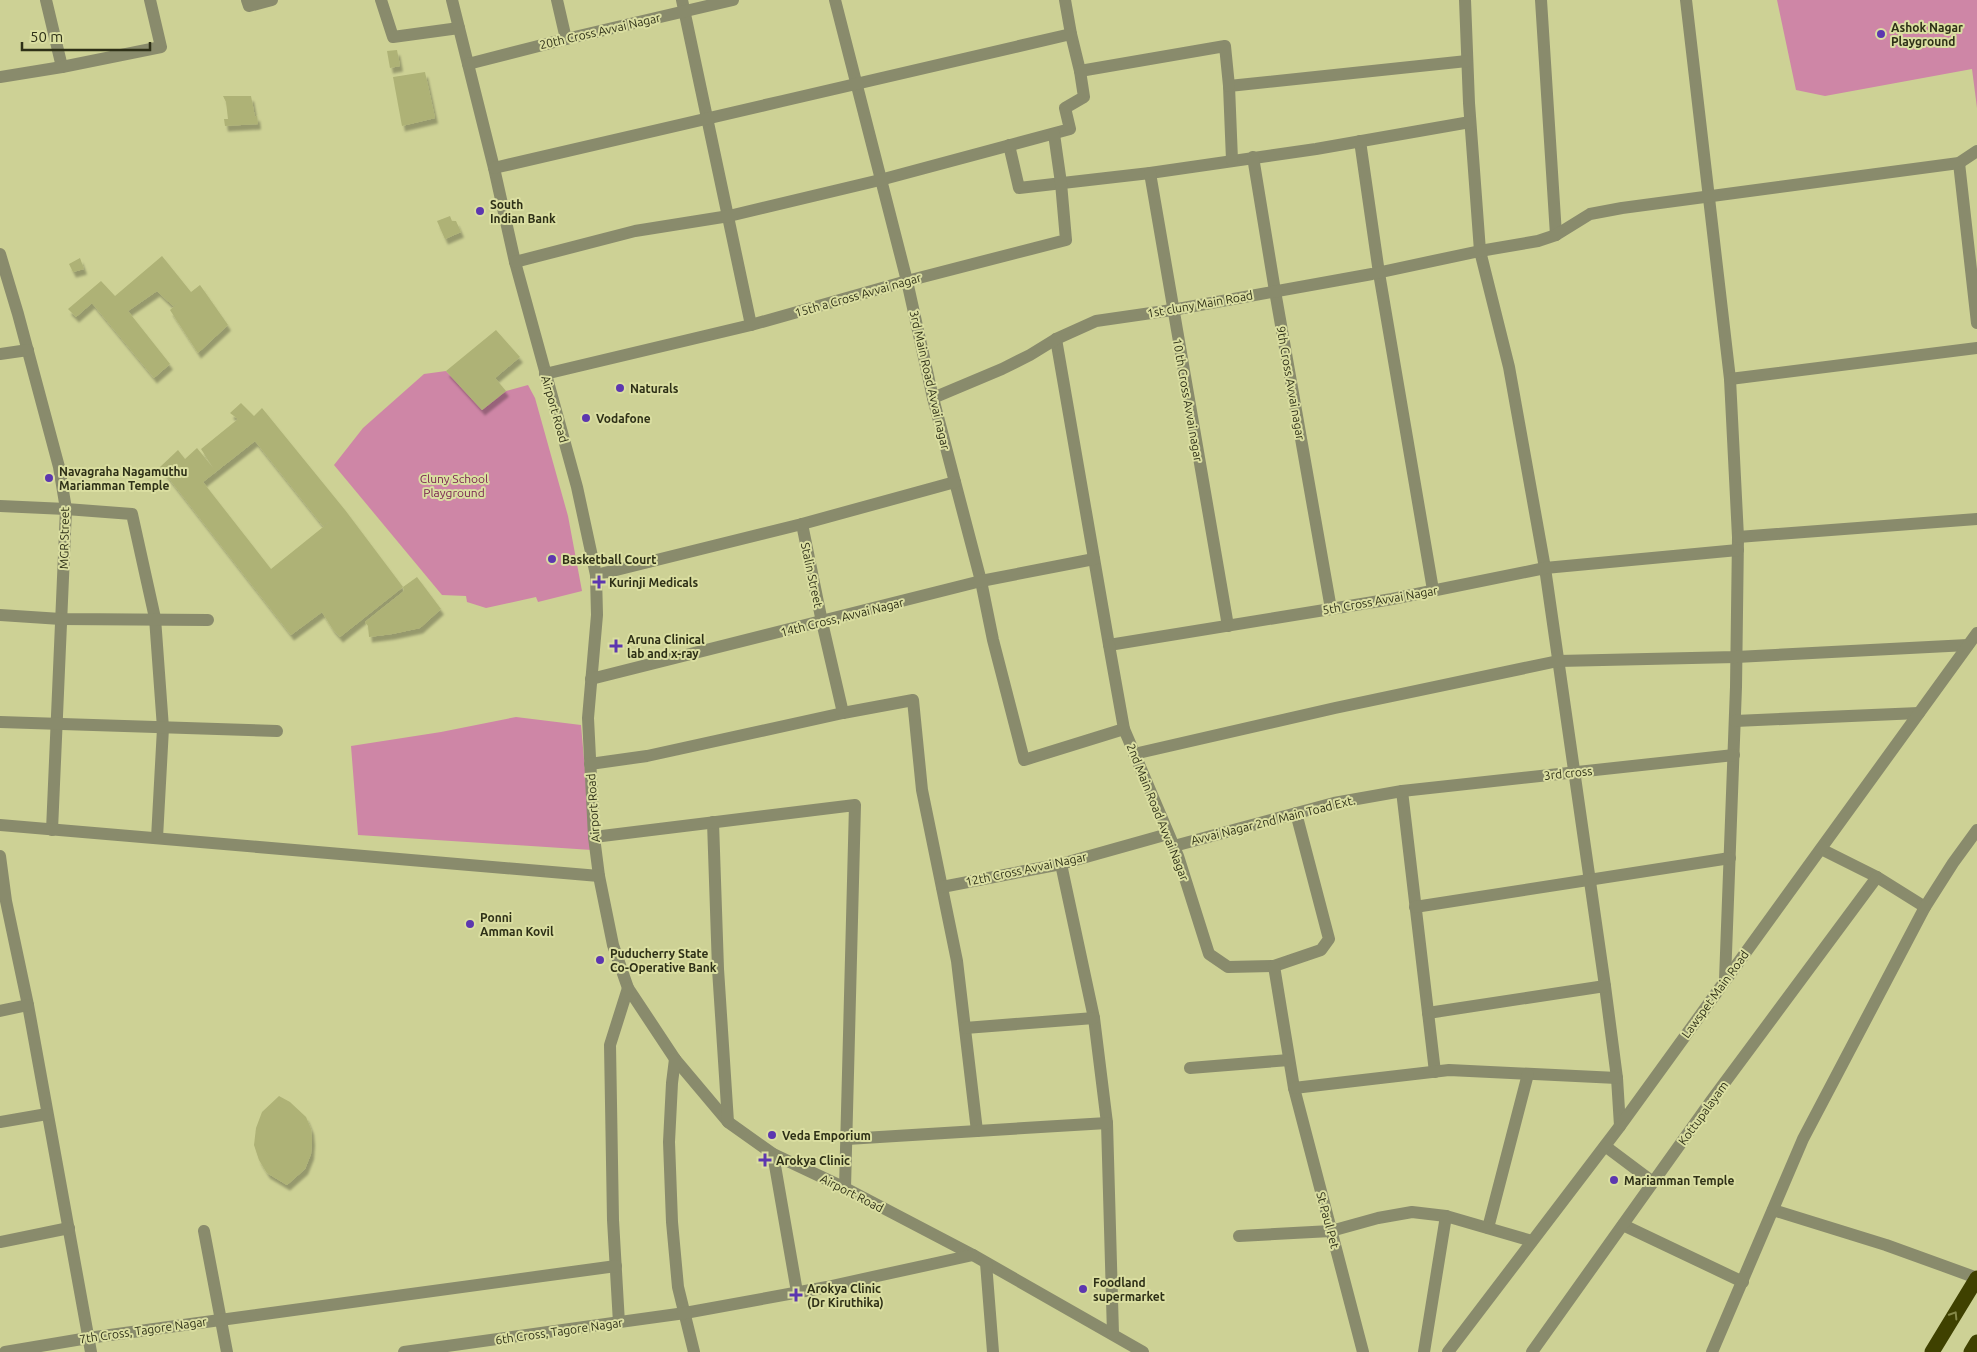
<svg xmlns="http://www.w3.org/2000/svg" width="1977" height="1352" font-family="Ubuntu,sans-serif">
<defs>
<filter id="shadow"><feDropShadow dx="3" dy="5.5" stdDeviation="1" flood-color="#0004"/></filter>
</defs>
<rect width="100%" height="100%" fill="#cdd195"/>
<g fill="#ce86a6">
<polygon points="1777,0 1977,0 1977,108 1972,69 1825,96 1796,90"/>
<polygon points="446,371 482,410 506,391 528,385 535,398 568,516 582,591 538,602 536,597 486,608 467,602 466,596 442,595 334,465 363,428 424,374"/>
<polygon points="516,717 581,725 592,850 358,835 351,746 441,732"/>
</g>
<g fill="#aeb276" fill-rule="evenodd" filter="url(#shadow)">
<polygon points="397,50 400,66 390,68 387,51"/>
<polygon points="425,72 435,118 402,126 393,77"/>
<polygon points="223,96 251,96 255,117 257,115 258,124 225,126 224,119 228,119 226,102"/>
<polygon points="450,216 452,221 456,221 461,232 445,239 437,221"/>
<polygon points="162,256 191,292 200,285 228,325 198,353 170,310 179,302 173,306 157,291 128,311 170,364 154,378 92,303 76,317 68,309 101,281 115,296"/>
<polygon points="80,258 84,269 73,272 69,264"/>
<polygon points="496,330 520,357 495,378 506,391 482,410 446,371"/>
<path d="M241 403 254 416 262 408 345 510 403 587 340 637 332 628 322 612 291 635 160 467 178 450 185 459 197 448 214 469 201 449 238 419 230 413ZM255 441 323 526 333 519 271 569 203 482Z"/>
<polygon points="417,577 441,609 420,628 392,634 369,637 368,626 365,622 404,591 403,587"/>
<polygon points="279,1096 290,1102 306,1117 311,1129 312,1140 311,1154 305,1169 287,1185 267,1173 259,1160 254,1145 256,1128 262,1112"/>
</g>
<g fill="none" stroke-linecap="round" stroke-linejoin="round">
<g stroke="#898b6c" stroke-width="12">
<polyline points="46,0 62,67"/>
<polyline points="247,0 249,6 272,0"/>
<polyline points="381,0 393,37 459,28"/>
<polyline points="452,0 494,168 515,262 577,487 596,575 597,615 588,718 594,837 599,876 613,945 628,988 675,1059 728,1122 773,1154 845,1188 973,1255 1143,1352"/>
<polyline points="557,0 566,39"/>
<polyline points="682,0 751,325"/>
<polyline points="835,0 907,281 933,398 981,581 993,640 1024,760 1124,729"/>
<polyline points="1065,0 1071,34"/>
<polyline points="1465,0 1469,103 1480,251 1509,367 1545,568 1605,986 1617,1078 1620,1126"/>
<polyline points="1541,0 1556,235"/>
<polyline points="1686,0 1730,379 1738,537 1736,687 1725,980"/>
<polyline points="468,64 566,39 733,0"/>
<polyline points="0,77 62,67 161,47 150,0"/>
<polyline points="1360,141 1379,273 1433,590"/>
<polyline points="1009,145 1019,188 1150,173 1316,149 1470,122"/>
<polyline points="1253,157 1275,291 1331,609"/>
<polyline points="1232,160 1229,86 1467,61"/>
<polyline points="1959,163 1977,323"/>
<path d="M494 168C687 125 878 77 1071 34L1080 71"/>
<polyline points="1150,173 1228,626"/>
<polyline points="0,254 18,314 59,467 66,509 52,830"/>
<polyline points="515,262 635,231 729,216 880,180 1070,129 1065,108 1084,97 1080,71 1225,46 1229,86"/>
<polyline points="1056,339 1109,645 1392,599 1545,568 1738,550"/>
<polyline points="0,354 28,350"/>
<polyline points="545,374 751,325 907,281 1066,240 1061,183 1054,134"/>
<polyline points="1730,379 1977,348"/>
<polyline points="933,398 1002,369 1030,355 1056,339 1096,321 1172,310 1372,274 1480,251 1538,241 1556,235 1590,214 1622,208 1959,163 1977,151"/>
<polyline points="0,506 66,509 132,514 155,618 163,728 157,838"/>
<polyline points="802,524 822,622 843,713"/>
<polyline points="1738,537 1977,519"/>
<polyline points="596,575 802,524 955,482"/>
<polyline points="0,615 61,619 208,620"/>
<polyline points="1109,645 1124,729 1178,856 1209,954 1228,967 1274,966 1321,950 1329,939 1296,813"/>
<polyline points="591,679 981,581 1094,559"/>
<polyline points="1735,721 1919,713"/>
<polyline points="0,722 277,731"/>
<polyline points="1134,754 1335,708 1558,661 1736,657 1968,645"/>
<polyline points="590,764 647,756 843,713 913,700 922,790 957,961 977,1131"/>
<polyline points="1402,791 1435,1072"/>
<polyline points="713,822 718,969 728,1122"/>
<polyline points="0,825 599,876"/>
<polyline points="594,837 855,805 845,1188"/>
<polyline points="1174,846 1334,803 1402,791 1734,755"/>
<polyline points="1821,849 1877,877 1925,907"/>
<polyline points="0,856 6,901 28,1005 91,1352"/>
<polyline points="1061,864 1094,1018 1107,1123 1113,1334"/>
<polyline points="942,887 1061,864 1168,834"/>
<polyline points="1415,907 1730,858"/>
<polyline points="1274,966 1294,1088 1363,1352"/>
<polyline points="0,1011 28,1005"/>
<polyline points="1428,1013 1605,986"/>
<polyline points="965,1028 1094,1018"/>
<polyline points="675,1059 672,1083 669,1142 672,1222 678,1287 694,1352"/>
<polyline points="1190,1068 1289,1060"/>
<polyline points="1294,1088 1449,1070 1617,1078"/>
<polyline points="0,1122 47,1114"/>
<polyline points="847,1139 1107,1123"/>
<polyline points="1605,1146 1653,1182"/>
<polyline points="773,1154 797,1292"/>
<polyline points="1773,1210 1886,1245 1977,1278"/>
<polyline points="1623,1225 1743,1282"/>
<polyline points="1488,1228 1528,1074"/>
<polyline points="204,1231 227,1352"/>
<polyline points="1239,1236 1331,1231 1378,1218 1412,1212 1446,1216 1532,1241"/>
<polyline points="0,1242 69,1228"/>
<polyline points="986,1263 993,1352"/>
<polyline points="619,1323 613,1220 610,1045 628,988"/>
<polyline points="5,1352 88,1338 616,1266"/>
<polyline points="404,1352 685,1313 827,1287 973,1255"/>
<polyline points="1424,1352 1446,1216"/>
<polyline points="1448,1352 1620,1126 1977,633"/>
<polyline points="1532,1352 1711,1101 1877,877"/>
<polyline points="1712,1352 1803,1139 1925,907 1953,863 1977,830"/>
</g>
<g stroke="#3f4100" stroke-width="15">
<polyline points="1932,1352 1977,1278"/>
<polyline points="1971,1352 1977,1342"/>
</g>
</g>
<defs><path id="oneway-chevron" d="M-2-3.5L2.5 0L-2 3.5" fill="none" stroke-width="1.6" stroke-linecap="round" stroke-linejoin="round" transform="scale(1.25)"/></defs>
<use stroke="#858848" href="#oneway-chevron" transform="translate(1954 1315) rotate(-58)"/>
<g fill="#5c37af" stroke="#dadea1" stroke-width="2">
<circle cx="1881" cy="34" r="5"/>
<circle cx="480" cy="211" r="5"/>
<circle cx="620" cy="388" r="5"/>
<circle cx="586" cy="418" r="5"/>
<circle cx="49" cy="478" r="5"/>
<circle cx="552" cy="559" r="5"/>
<path d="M596.5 574.5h5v5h5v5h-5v5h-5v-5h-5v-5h5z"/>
<path d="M613.5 638.5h5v5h5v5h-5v5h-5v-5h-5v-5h5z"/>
<circle cx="470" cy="924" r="5"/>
<circle cx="600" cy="960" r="5"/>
<circle cx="772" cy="1135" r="5"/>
<path d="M762.5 1152.5h5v5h5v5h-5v5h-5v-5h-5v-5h5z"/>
<circle cx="1614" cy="1180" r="5"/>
<circle cx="1083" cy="1289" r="5"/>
<path d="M793.5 1287.5h5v5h5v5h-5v5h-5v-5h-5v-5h5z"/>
</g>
<g text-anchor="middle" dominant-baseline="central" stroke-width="4" stroke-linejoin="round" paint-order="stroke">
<g font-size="12" font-weight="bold" fill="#2e3017" stroke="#dadea1" text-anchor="start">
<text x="1891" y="27">Ashok Nagar<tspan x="1891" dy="14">Playground</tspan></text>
<text x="490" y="204">South<tspan x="490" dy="14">Indian Bank</tspan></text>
<text x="630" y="388">Naturals</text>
<text x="596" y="418">Vodafone</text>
<text x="59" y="471">Navagraha Nagamuthu<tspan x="59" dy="14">Mariamman Temple</tspan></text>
<text x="562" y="559">Basketball Court</text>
<text x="609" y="582">Kurinji Medicals</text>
<text x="627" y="639">Aruna Clinical<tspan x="627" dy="14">lab and x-ray</tspan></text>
<text x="480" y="917">Ponni<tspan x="480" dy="14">Amman Kovil</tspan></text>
<text x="610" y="953">Puducherry State<tspan x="610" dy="14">Co-Operative Bank</tspan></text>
<text x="782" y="1135">Veda Emporium</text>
<text x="776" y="1160">Arokya Clinic</text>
<text x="1624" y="1180">Mariamman Temple</text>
<text x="1093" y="1282">Foodland<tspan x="1093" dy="14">supermarket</tspan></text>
<text x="807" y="1288">Arokya Clinic<tspan x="807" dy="14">(Dr Kiruthika)</tspan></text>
</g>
<g font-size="12" fill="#2e3017" stroke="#dadea1">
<text transform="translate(600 31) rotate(-13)">20th Cross Avvai Nagar</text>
<text transform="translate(858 295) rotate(-16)">15th a Cross Avvai nagar</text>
<text transform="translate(1200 304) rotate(-10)">1st cluny Main Road</text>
<text transform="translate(930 380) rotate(77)">3rd Main Road Avvai nagar</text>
<text transform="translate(1291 383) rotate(80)">9th Cross Avvai nagar</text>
<text transform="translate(1188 400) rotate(80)">10 th Cross Avvai nagar</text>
<text transform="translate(555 409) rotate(74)">Airport Road</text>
<text transform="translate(64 538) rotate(-89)">MGR Street</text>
<text transform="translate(812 575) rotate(78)">Stalin Street</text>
<text transform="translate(1380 600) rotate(-10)">5th Cross Avvai Nagar</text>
<text transform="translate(842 617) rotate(-14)">14th Cross, Avvai Nagar</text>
<text transform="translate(1568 773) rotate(-6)">3rd cross</text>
<text transform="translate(593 808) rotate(-94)">Airport Road</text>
<text transform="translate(1158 812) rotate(68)">2nd Main Road Avvai Nagar</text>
<text transform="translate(1273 820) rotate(-14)">Avvai Nagar 2nd Main Toad Ext.</text>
<text transform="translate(1026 869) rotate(-12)">12th Cross Avvai Nagar</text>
<text transform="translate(1715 994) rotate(-54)">Lawspet Main Road</text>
<text transform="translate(1703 1113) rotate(-54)">Kottupalayam</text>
<text transform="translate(852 1193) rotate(27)">Airport Road</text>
<text transform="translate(1328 1220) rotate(75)">St Paul Pet</text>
<text transform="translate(143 1330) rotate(-8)">7th Cross, Tagore Nagar</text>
<text transform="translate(559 1331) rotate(-8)">6th Cross, Tagore Nagar</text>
</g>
<g font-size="12" fill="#761f4e" stroke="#dadea1">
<text x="454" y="478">Cluny School<tspan x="454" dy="14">Playground</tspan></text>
</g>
</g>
<path d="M22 42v8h128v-8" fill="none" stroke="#2e3017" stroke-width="2.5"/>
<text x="30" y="42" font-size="15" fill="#2e3017" stroke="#dadea1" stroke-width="4" paint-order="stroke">50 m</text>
</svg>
